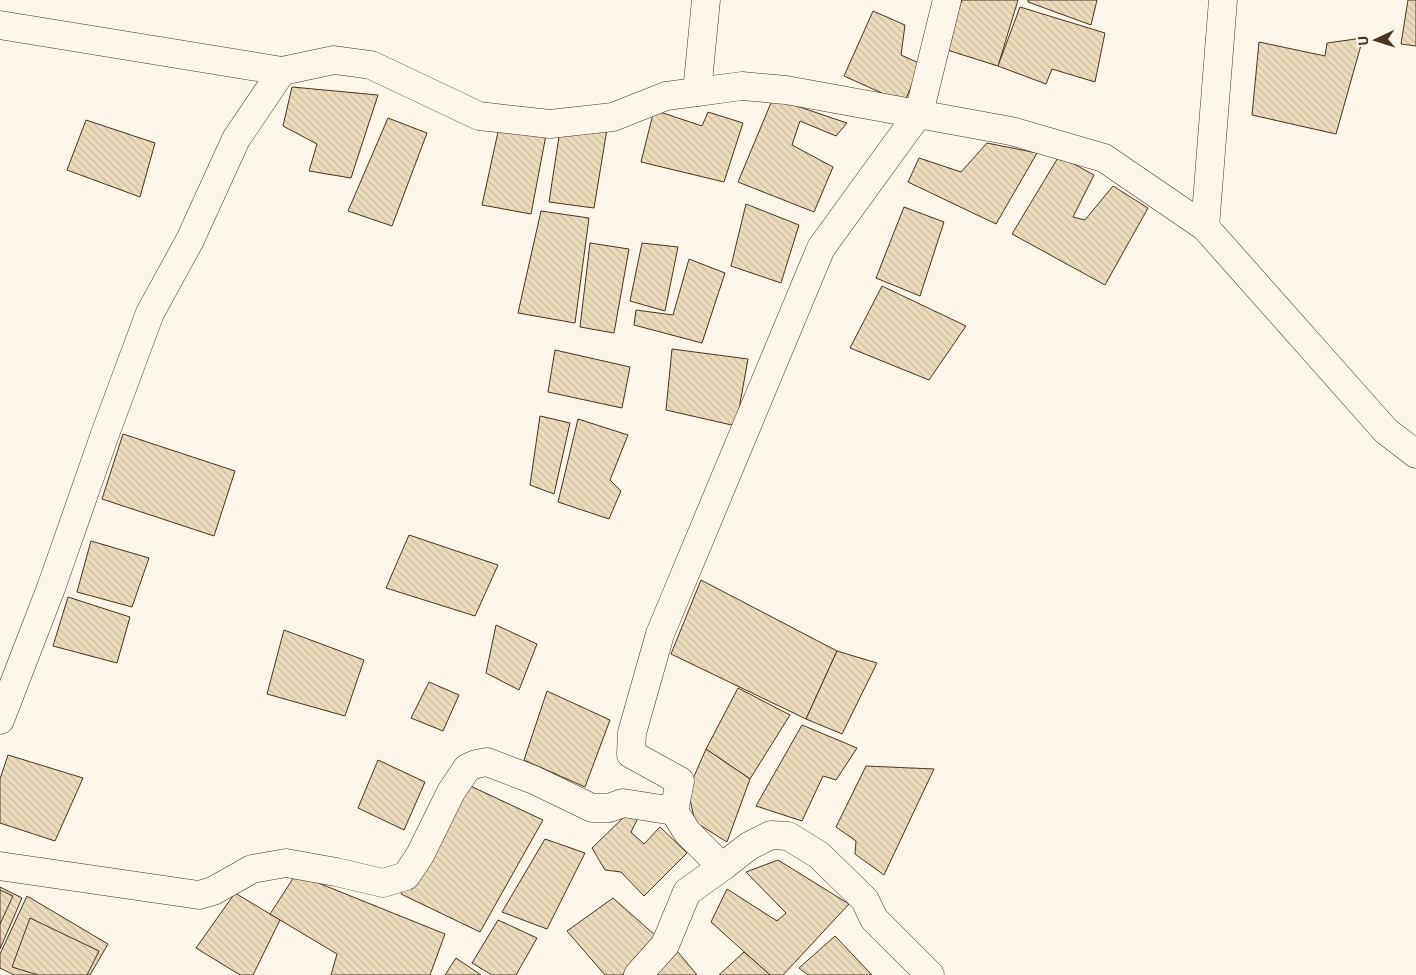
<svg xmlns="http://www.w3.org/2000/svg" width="1416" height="975" font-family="'Exo 2',sans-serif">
<defs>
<pattern id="building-back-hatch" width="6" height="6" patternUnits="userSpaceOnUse" patternTransform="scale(1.25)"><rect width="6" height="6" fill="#ecdcbc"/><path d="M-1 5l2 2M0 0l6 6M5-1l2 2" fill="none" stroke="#ccbda1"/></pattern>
</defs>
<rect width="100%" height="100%" fill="#fbf6e9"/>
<g fill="url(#building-back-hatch)" stroke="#4a3520">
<polygon points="962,0 1018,0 998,66 944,49"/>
<polygon points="1028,0 1097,0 1091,25 1028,2"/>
<polygon points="1408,0 1416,0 1416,46 1401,44"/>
<polygon points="1020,7 1105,33 1095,82 1052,69 1046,84 998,66"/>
<polygon points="873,11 905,25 901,55 921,64 904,103 844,76"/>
<polygon points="1363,38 1336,134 1252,115 1259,42 1325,56 1327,43"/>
<polygon points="292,87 378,95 351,178 309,171 317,144 283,126"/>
<polygon points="773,98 847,123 836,136 800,121 792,145 833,167 814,212 738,182"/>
<polygon points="654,110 702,126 708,112 743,123 724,182 641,162"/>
<polygon points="388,118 427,133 392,226 348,211"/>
<polygon points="86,120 155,143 140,197 67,170"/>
<polygon points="607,129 594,208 549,202 560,130"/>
<polygon points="498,132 546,135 531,214 482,205"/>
<polygon points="987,143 1037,153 996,224 908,182 919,158 961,172"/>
<polygon points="1059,156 1094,175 1073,217 1085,220 1113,186 1148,208 1105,285 1012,234"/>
<polygon points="746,204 799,225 781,283 731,266"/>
<polygon points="904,207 944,222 920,296 876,278"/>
<polygon points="541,211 589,218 575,323 518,313"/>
<polygon points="590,243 629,249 614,333 580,327"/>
<polygon points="642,243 678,247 665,311 630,301"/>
<polygon points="689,259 725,273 702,343 634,325 636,310 673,315"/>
<polygon points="882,286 966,326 929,380 850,348"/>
<polygon points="672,349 748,359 736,426 666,410"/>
<polygon points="555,350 630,367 622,408 548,392"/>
<polygon points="540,416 570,423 554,494 530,485"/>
<polygon points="578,419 628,435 610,480 621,491 609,519 558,502"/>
<polygon points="123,434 235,471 214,536 102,499"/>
<polygon points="409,535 498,565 475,616 386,588"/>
<polygon points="91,541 149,558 132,607 77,592"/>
<polygon points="701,580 837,651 806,719 671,654"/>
<polygon points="68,597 130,617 117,663 53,646"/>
<polygon points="496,625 537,644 519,690 486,673"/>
<polygon points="284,630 364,660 345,716 267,694"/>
<polygon points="837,651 877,663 842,734 806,719"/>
<polygon points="429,682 459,695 443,731 411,718"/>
<polygon points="738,688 790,715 750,779 706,749"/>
<polygon points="547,691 610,720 585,787 524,760"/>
<polygon points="802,725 857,748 836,780 823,776 802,821 756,806"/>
<polygon points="706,749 750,779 727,842 695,822 688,790"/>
<polygon points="8,755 83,778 55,841 0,823 0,779"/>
<polygon points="378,760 425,782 404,830 358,808"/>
<polygon points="866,766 934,769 884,875 855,854 856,841 836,827"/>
<polygon points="464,783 543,820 480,932 401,894"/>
<polygon points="627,814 638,818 631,832 644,844 660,827 687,853 644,896 621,872 605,870 592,848"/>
<polygon points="545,839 585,853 547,929 502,912"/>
<polygon points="778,860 849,904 783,975 770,975 711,922 727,889 777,921 786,913 746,872"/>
<polygon points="296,874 445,934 430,975 331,975 337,954 270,914"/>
<polygon points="0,887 22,898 0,949"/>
<polygon points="0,890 13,896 0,924"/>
<polygon points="235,893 280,920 253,975 240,975 196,948"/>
<polygon points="27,896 108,944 90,975 14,975 0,968 0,954"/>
<polygon points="613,898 656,936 622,975 605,975 567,931"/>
<polygon points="30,918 99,951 87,975 38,975 12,967"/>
<polygon points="498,920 537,938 516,975 492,975 472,963"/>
<polygon points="835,936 872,975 808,975 799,968"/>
<polygon points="673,946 697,975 649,975"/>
<polygon points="744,952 770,975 719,975"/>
<polygon points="456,958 481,975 445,975"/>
</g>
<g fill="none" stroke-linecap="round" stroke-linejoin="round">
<g stroke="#4a3520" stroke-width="29">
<g id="minor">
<polyline points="0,25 282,71"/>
<polyline points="697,92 706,0"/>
<polyline points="1205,227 1223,0"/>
<polyline points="0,720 51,588 105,434 150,313 190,240 236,139 282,71 334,60 371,65 479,116 550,124 613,117 666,96 697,92 742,86 786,90 1011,131 1104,158 1205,227 1386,431 1416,454"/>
<polyline points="0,866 199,895 213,891 252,869 286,863 336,872 383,883 406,876 420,855 451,792 467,768 476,764 487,762 534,780 592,808 609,808 623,803 674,811"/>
<polyline points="638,975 665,945 687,892 722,867"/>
<polyline points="930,975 874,919 865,900 819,855 788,836 771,835 749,846 722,867 687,832 674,811 680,781 631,754 632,733 660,634 821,248 919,113 947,0"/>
</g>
</g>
<use href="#minor" stroke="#fbf6e9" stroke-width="28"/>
</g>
<g transform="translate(1376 40) rotate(266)" stroke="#fbf6e9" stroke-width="4" paint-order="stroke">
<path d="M0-4L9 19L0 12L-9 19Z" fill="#4a3520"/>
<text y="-8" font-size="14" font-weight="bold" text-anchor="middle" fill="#4a3520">U</text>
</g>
</svg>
